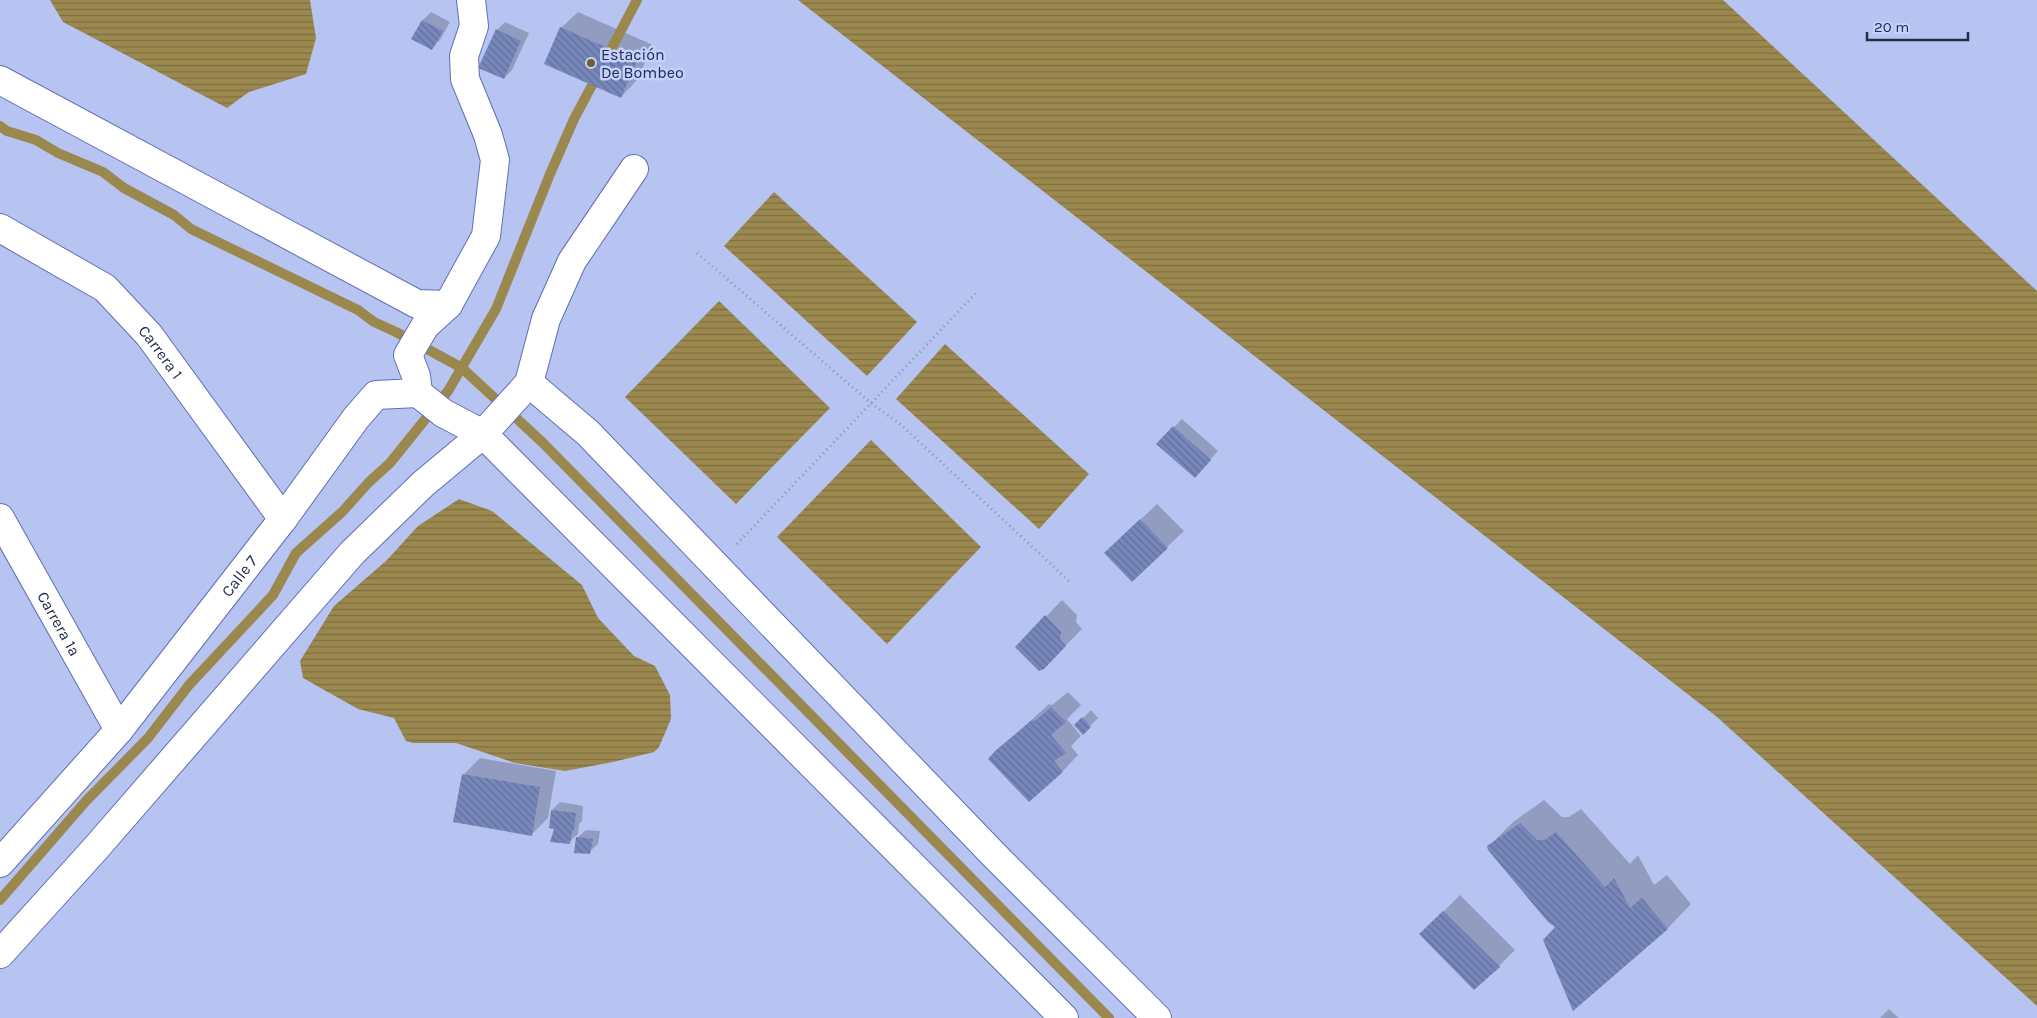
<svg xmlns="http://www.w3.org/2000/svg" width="2037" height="1018" font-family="Karla,sans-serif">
<defs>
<pattern id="water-rules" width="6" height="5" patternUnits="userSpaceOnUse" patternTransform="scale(1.25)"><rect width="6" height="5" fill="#9b884e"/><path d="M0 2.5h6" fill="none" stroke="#7e6f43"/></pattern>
<pattern id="building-back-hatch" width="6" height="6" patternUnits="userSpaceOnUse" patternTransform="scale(1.25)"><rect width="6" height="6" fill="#7887bb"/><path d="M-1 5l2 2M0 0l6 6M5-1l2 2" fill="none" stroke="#626f9a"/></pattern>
</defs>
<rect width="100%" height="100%" fill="#b7c4f1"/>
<g fill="url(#water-rules)">
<polygon points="50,0 310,0 316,38 306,74 249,92 227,108 63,22"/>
<polygon points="798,0 1723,0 2037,291 2037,1006 1717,717"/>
<polygon points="774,192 917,322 867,376 724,246"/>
<polygon points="719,301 830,408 736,504 625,397"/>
<polygon points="945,344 1089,474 1039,529 896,399"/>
<polygon points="871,440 981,547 887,644 777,537"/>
<polygon points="459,499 492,511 582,585 598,618 634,656 655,666 670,695 671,719 659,747 654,752 613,762 565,771 515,763 456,743 413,743 406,741 394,718 358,709 303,678 300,661 334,606 387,560 418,526"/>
</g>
<g fill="#0003">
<polygon points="431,12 450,22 440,40 432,48 413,38 423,20"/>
<polygon points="578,12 653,45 637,80 621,97 561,28"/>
<polygon points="505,22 529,33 512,70 504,78 497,30"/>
<polygon points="1182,419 1218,451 1202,469 1158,444"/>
<polygon points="1157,504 1184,531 1167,547 1122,537"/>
<polygon points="1062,600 1077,615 1076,622 1082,629 1060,651 1017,647"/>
<polygon points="1068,692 1081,705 1067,719 1081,736 1071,746 1078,755 1062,772 996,752 1049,704 1052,705"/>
<polygon points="1091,710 1098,718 1083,733 1076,725"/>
<polygon points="480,758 556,771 548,818 532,834 463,775"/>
<polygon points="1544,800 1562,817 1569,817 1581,809 1630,864 1638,855 1654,885 1667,875 1691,904 1668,928 1574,1009 1557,927 1489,846 1513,822"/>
<polygon points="560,802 583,806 582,821 579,824 578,834 569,842 555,828 552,810"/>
<polygon points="586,830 600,831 598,844 589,852 577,838"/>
<polygon points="1460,895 1515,950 1499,966 1421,934"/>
<polygon points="1889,1009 1899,1018 1880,1018"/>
</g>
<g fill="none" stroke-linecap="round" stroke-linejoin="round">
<g stroke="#9b884e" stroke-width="10">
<polyline points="605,61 637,0"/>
<polyline points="0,126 7,131 36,140 58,153 103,172 124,188 174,215 191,229 358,310 374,322 396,332 462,368 542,442 1109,1018"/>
<polyline points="0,900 86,801 148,738 189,685 273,595 296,553 342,512 369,482 390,463 448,391 496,309 550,174 574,119 598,74"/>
</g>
</g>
<g fill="url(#building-back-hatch)">
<polygon points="422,20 443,31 432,50 411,39"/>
<polygon points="560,27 637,61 621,98 544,64"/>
<polygon points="496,29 521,41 504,79 478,68"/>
<polygon points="1173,426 1211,460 1195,478 1156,444"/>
<polygon points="1140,519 1168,548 1132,582 1104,553"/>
<polygon points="1045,615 1061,632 1060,639 1066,646 1044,669 1039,671 1015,647"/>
<polygon points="1051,707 1066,722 1051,735 1066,753 1054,761 1063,772 1029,802 988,759 995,751 1032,720 1035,721"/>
<polygon points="1082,717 1091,727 1083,735 1074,725"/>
<polygon points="462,774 540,787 532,836 453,822"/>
<polygon points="551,810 576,813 574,831 572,831 570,844 550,842 554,829 549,828"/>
<polygon points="1520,823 1537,840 1544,840 1556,832 1605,887 1614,878 1630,908 1642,898 1668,929 1573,1011 1543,940 1555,927 1548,922 1488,850 1487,846"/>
<polygon points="576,837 593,839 590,854 574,853"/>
<polygon points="1443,911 1500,967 1474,990 1419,934"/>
</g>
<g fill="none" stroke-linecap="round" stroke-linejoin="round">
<g stroke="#5e6fb3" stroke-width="30">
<g id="minor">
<polyline points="0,80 417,304 448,305"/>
<path id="s1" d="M0 228 105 288 149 335 283 519"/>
<polyline points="529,383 588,433 994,855 1157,1018"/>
<polyline points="418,393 443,413 483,434 1064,1018"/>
<path id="s2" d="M0 518 119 730"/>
<path id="s3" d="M0 863 119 730 283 519 356 418 376 395 418 393 416 376 408 355 425 326 448 305 486 236 495 160 488 135 465 79 464 56 474 26 471 0"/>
<polyline points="0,954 96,848 352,553 423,484 483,434 529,383 546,319 572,261 634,169"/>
</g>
</g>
<g stroke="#8893bb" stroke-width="3" stroke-dasharray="1 4" stroke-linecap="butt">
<polyline points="697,253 872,404 899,423 1069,581"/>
<polyline points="737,544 977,292"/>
</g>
<use href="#minor" stroke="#fff" stroke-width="28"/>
</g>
<circle fill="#70602e" stroke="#c4d1ff" stroke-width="2" cx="591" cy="63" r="5"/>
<g text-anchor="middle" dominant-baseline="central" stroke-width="5" stroke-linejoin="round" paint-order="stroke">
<g font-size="16" fill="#252c4a" stroke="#c4d1ff" text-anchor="start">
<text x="601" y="54">Estación<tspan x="601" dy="18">De Bombeo</tspan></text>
</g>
<g font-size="16" fill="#252c4a" stroke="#c4d1ff">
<text stroke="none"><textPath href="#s1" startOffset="206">Carrera 1</textPath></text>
<text stroke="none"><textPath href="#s3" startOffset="374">Calle 7</textPath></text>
<text stroke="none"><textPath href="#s2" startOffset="121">Carrera 1a</textPath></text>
</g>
</g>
<path d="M1867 32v8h101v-8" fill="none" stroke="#252c4a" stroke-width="2.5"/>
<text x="1874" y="32" font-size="15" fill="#252c4a" stroke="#c4d1ff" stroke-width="4" paint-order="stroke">20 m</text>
</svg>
